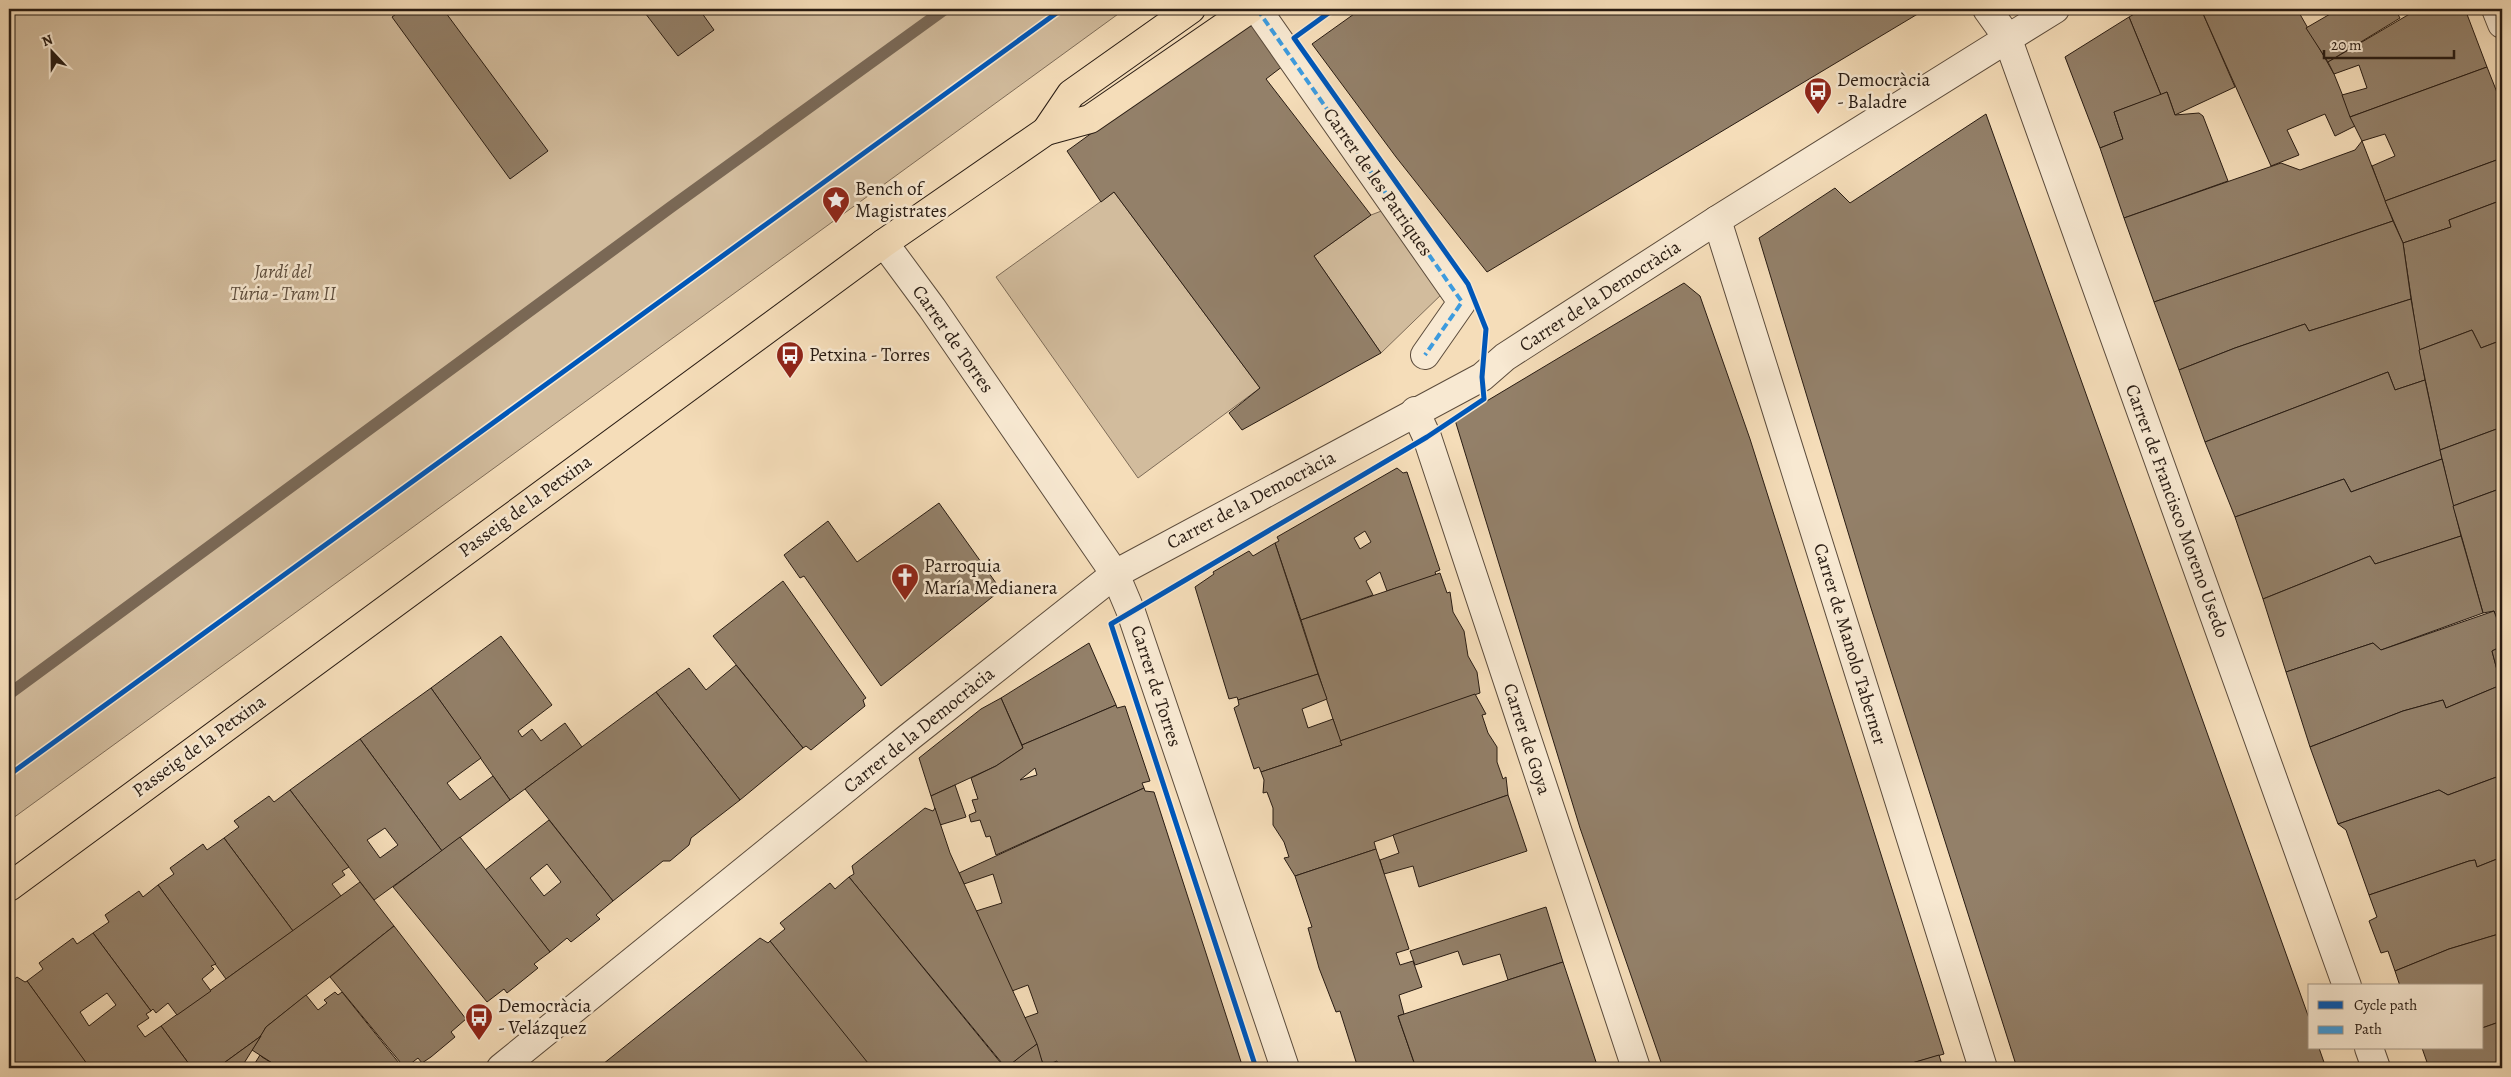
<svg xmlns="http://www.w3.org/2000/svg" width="2511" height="1077" font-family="Alegreya,serif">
<rect width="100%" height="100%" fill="#f5ddb9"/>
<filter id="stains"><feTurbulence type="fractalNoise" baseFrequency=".004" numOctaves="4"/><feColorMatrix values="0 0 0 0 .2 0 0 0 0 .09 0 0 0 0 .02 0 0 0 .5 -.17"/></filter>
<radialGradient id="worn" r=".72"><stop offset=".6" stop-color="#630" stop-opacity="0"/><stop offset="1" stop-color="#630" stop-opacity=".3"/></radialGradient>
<g fill="#d2bc9d" stroke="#7e6c58">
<polygon points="9,9 1125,9 9,821"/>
<polygon points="1114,192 1260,388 1138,478 996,277"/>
<polygon points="1384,210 1445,291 1381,353 1314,256 1371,215"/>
</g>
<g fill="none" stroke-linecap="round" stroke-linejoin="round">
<polyline stroke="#7a6855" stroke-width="12" points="9,694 671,207 945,9"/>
</g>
<g fill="#938069" stroke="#291c13" fill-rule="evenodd">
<polygon points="403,9 443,9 548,151 510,179 392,17"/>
<polygon points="642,9 699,9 714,30 678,56"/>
<polygon points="1361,9 1926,9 1487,272 1396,157 1312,44"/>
<polygon points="2143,9 2201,9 2235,87 2175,115 2167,92 2161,95 2129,17"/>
<polygon points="2201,9 2297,9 2334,74 2355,126 2335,136 2325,114 2287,130 2299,155 2271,166"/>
<polygon points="2337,9 2395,9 2400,18 2328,62 2306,28 2337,10"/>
<polygon points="2418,9 2465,9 2487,67 2350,117 2342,95 2367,88 2359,65 2334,74 2328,62"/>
<polygon points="2129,17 2161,95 2114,112 2123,139 2100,148 2065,57"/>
<polygon points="1250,18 1283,66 1266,79 1371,215 1314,256 1381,353 1242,430 1229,413 1260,388 1114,192 1101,202 1067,151"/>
<polygon points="2487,67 2502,105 2502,158 2385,201 2372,166 2395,156 2385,134 2362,141 2350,117"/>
<polygon points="2167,92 2175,115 2199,113 2203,116 2228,181 2124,218 2100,148 2123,139 2114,112"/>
<polygon points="1986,114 2310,1021 2310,1048 2319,1048 2326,1068 2017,1068 1871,608 1759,238 1835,188 1850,203"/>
<polygon points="2362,141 2393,221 2154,302 2124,218 2281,163 2300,170 2355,150"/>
<polygon points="2502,158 2502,200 2449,220 2451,227 2403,243 2385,201"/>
<polygon points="2502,200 2502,340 2481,348 2472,330 2419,350 2403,243 2451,227 2449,220"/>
<polygon points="2393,221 2403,243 2411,299 2309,331 2305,324 2235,348 2179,370 2154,302"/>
<polygon points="1684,283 1700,296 1750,439 1944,1054 1895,1068 1663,1068 1580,828 1455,420"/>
<polygon points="2411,299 2425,380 2395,390 2388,372 2205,442 2179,370 2235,348 2305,324 2309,331"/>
<polygon points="2472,330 2481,348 2502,340 2502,427 2440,450 2419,350"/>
<polygon points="2388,372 2395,390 2425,380 2442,459 2351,492 2344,479 2235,517 2205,442"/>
<polygon points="2502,427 2502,488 2453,506 2440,450"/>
<polygon points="2442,459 2461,536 2375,564 2370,556 2263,599 2235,517 2344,479 2351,492"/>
<path d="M1397 468 1403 473 1407 472 1440 570 1435 572 1436 575 1387 591 1380 572 1366 581 1373 595 1301 620 1275 543 1279 541 1277 537ZM1365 531 1371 542 1360 549 1354 538Z"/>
<polygon points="2502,488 2502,633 2494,611 2483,613 2453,506"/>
<polygon points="939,503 1001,590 881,686 804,576 800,578 784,555 828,521 857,562"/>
<polygon points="2461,536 2483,613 2381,650 2373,643 2286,672 2263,599 2370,556 2375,564"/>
<polygon points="1275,543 1318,674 1238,700 1237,697 1229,699 1195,587 1214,574 1213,572 1249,551 1253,556"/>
<polygon points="1440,573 1447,593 1450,592 1453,612 1464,631 1468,656 1477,672 1480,693 1340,741 1301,620"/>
<polygon points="783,581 866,698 863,700 865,706 811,750 806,746 803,748 713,636"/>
<polygon points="2494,611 2502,633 2502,646 2492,651 2501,685 2446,708 2443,700 2403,711 2310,747 2286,672 2373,643 2381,650"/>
<polygon points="501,636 552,705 518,731 522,737 532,729 541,741 565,723 582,747 510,800 431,688"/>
<polygon points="1089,643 1116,705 1022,745 1001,698"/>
<polygon points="2502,646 2502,689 2492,651"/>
<polygon points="736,665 803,748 740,800 656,692 689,668 706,690"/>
<polygon points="1318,674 1327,699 1302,709 1308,728 1333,719 1342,745 1261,772 1259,767 1254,769 1234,708 1239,705 1238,700"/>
<polygon points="2501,685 2502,775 2448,795 2439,790 2338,824 2310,747 2403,711 2443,700 2446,708"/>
<polygon points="431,688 481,758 447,783 460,800 493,776 510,800 442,851 360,739"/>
<polygon points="656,692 740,800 691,838 689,845 670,861 663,861 613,901 525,789"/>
<polygon points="1475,694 1486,714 1482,715 1488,733 1497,747 1497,762 1503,779 1506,777 1508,795 1374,842 1376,849 1295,876 1284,858 1289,857 1284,842 1273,825 1273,808 1267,792 1263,793 1264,780 1261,772 1342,745 1340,741"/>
<polygon points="1001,698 1023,748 996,766 931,796 919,758 981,709"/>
<path d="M1116 705 1117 708 1125 706 1150 781 1142 783 1144 788 996 855 990 836 986 837 980 820 971 822 969 815 976 812 972 800 978 799 971 778 996 766 1023 748 1022 745ZM1035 768 1037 775 1020 780Z"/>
<path d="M360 739 442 851 374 900 290 790ZM385 828 398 845 380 858 367 840Z"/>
<polygon points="2502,775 2502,857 2477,867 2475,860 2469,861 2369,895 2346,830 2338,824 2439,790 2448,795"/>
<polygon points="955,785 966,817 940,825 931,796"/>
<polygon points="1144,788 1145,791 1154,792 1243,1068 1059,1068 1057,1061 1044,1066 1024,1018 1038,1013 1028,985 1012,991 976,911 1002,903 993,874 964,884 959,873"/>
<polygon points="290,790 349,867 342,871 345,875 332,884 341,896 293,931 224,838 239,827 234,821 269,796 274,802"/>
<polygon points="1508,795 1527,851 1419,887 1413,866 1384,874 1380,860 1399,853 1393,835"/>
<polygon points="925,808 933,811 935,808 950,853 1037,1044 1006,1068 849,877 854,874 852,866"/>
<path d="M549 820 613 901 596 915 600 919 571 942 567 938 550 952 485 870ZM547 864 561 882 544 896 530 878Z"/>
<polygon points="460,837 550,952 534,964 538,968 517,985 507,993 504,989 487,1002 393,887"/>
<polygon points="224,838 293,931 226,979 158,885 174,874 170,868 203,844 207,850"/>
<polygon points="1376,849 1409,949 1396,953 1400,965 1413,961 1422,987 1399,995 1404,1014 1398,1016 1416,1068 1358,1068 1340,1011 1336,1012 1319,968 1308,928 1312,927 1295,876"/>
<polygon points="2502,857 2502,935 2502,933 2449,949 2395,971 2388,951 2381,953 2369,921 2377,917 2369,895 2469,861 2475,860 2477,867"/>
<polygon points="849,877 885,921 1005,1068 870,1067 770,941 785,929 780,923 830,883 835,889"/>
<polygon points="360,882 394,926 266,1027 261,1036 217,1068 192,1068 161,1026"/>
<polygon points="158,885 216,964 211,966 214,969 202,979 211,991 177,1015 168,1003 156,1013 153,1009 151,1011 93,933 109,922 105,915 139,891 143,897"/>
<polygon points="1546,907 1563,962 1508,980 1500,954 1463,965 1458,951 1415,965 1410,951"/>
<polygon points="394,926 466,1019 451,1032 455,1037 431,1057 422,1063 418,1058 405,1068 330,977"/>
<path d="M93 933 151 1011 146 1014 149 1018 137 1026 145 1037 161 1026 192 1068H90L83 1059 27 981 43 969 39 963 73 938 77 944ZM107 993 116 1005 89 1026 80 1012Z"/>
<polygon points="2502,933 2502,1021 2482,1028 2482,986 2400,986 2395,971 2449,949"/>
<polygon points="760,938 768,943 770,941 872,1068 598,1068"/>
<polygon points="1563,962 1598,1068 1416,1068 1398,1016"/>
<polygon points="17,977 25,982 27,981 90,1068 9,1068 9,983"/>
<polygon points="335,992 338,995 342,992 403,1068 280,1068 252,1050 266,1027 306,995 318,1010 327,1003 324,1000"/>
<polygon points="2502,1021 2502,1068 2429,1068 2422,1048 2482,1048 2482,1028"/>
<polygon points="261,1036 241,1068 217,1068"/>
<polygon points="1037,1044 1044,1068 1006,1068 1026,1052"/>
<polygon points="260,1055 262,1057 280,1068 252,1068"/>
<polygon points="1939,1055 1943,1068 1895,1068"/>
</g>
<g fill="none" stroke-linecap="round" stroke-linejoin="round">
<g stroke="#5c4c3c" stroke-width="30">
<g id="minor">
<polyline points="1257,9 1462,302 1425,355"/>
<polyline points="1987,9 2007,37 2347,986"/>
<polyline points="2496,9 2502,24"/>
<polyline points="1717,220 1983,1068"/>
<polyline points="884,243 932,308 1115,574 1131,612 1285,1068"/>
<polyline points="1415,411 1427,437 1636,1068"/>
<polyline points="2369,1048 2376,1068"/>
<polyline points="501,1068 908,738 1115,574 1482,377 1505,357 1717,220 2055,9"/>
</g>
</g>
<g stroke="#291c13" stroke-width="30">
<g id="major">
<polyline points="1046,131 1071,94 1191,9"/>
<polyline points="9,887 884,243 1046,131 1090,119 1250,9"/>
</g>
</g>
<use href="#minor" stroke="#f8e9d2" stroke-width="28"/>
<use href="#major" stroke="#f5ddb9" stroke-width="28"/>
<polyline stroke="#3d9bde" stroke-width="4" stroke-dasharray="8 4" stroke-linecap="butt" points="1257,9 1462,302 1425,355"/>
<g stroke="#f8e9d2" stroke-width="8">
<g id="cycleway">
<polyline points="9,775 1062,9"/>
<polyline points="1256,1068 1111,624 1427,437 1484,399 1482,377 1486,329 1468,284 1294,38 1334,9"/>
</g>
</g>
<use href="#cycleway" stroke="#0057b8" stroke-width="5"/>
</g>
<defs>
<g id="bus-pin" transform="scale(1.4375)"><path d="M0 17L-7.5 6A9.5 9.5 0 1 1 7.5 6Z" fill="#8f2418" stroke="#f8e9d2"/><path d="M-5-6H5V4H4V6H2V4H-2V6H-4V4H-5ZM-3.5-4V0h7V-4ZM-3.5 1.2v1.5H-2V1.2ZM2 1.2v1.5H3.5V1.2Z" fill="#fff"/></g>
<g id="sight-pin" transform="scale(1.4375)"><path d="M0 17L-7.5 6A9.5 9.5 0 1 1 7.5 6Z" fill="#8f2418" stroke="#f8e9d2"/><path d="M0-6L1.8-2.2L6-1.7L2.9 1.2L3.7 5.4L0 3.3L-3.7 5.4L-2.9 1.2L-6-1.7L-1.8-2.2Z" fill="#fff"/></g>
<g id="church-pin" transform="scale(1.4375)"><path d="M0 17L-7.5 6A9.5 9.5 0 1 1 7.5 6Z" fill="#8f2418" stroke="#f8e9d2"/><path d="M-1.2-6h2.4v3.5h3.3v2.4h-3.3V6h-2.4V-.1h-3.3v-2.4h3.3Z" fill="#fff"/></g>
</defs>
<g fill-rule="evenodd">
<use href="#bus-pin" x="1818" y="91"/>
<use href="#sight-pin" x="836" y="200"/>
<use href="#bus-pin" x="790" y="355"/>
<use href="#church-pin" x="905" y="577"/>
<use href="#bus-pin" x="479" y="1017"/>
</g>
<g text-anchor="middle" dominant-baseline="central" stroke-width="5" stroke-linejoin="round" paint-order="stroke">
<g font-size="19" fill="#291c13" stroke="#f8e9d2" text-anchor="start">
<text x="1837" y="80">Democràcia<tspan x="1837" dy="22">- Baladre</tspan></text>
<text x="855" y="189">Bench of<tspan x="855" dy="22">Magistrates</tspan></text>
<text x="809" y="355">Petxina - Torres</text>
<text x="924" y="566">Parroquia<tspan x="924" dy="22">María Medianera</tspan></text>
<text x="498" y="1006">Democràcia<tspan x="498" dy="22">- Velázquez</tspan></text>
</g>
<g font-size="19" fill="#291c13" stroke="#f8e9d2">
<text transform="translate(1378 182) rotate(55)">Carrer de les Patriques</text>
<text transform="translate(1600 296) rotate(-33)">Carrer de la Democràcia</text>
<text transform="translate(953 339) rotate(55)">Carrer de Torres</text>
<text transform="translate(1251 500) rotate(-28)">Carrer de la Democràcia</text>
<text transform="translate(525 506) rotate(-36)">Passeig de la Petxina</text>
<text transform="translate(2177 511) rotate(70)">Carrer de Francisco Moreno Usedo</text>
<text transform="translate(1850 644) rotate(73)">Carrer de Manolo Taberner</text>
<text transform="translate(1156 686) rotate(72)">Carrer de Torres</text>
<text transform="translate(919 730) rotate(-39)">Carrer de la Democràcia</text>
<text transform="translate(1527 739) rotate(72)">Carrer de Goya</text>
<text transform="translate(199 746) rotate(-36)">Passeig de la Petxina</text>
</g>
<g font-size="19" font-style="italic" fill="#5c4c3c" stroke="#f8e9d2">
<text x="283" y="272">Jardí del<tspan x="283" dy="22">Túria - Tram II</tspan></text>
</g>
</g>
<rect width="2511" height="1077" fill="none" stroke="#f5ddb9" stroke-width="30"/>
<rect x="10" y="10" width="2491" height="1057" fill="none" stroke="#291c13" stroke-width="2.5"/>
<rect x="15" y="15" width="2481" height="1047" fill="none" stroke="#291c13"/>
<rect x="2308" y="984" width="175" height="65" fill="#f8e9d2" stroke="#a59786"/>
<rect x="2318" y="1001" width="25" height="8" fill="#0057b8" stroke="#a59786"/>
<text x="2354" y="1010" font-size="15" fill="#291c13">Cycle path</text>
<rect x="2318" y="1026" width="25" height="8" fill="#3d9bde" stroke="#a59786"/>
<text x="2354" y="1034" font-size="15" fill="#291c13">Path</text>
<g transform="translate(52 52) rotate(338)" stroke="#f8e9d2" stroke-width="4" paint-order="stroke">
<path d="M0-4L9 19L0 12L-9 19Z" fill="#291c13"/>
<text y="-8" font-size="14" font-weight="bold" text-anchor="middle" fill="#291c13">N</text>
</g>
<path d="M2324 50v8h130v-8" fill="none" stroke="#291c13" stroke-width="2.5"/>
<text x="2331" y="50" font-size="15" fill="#291c13" stroke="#f8e9d2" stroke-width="4" paint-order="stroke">20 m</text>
<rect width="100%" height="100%" filter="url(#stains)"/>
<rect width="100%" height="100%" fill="url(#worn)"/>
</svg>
